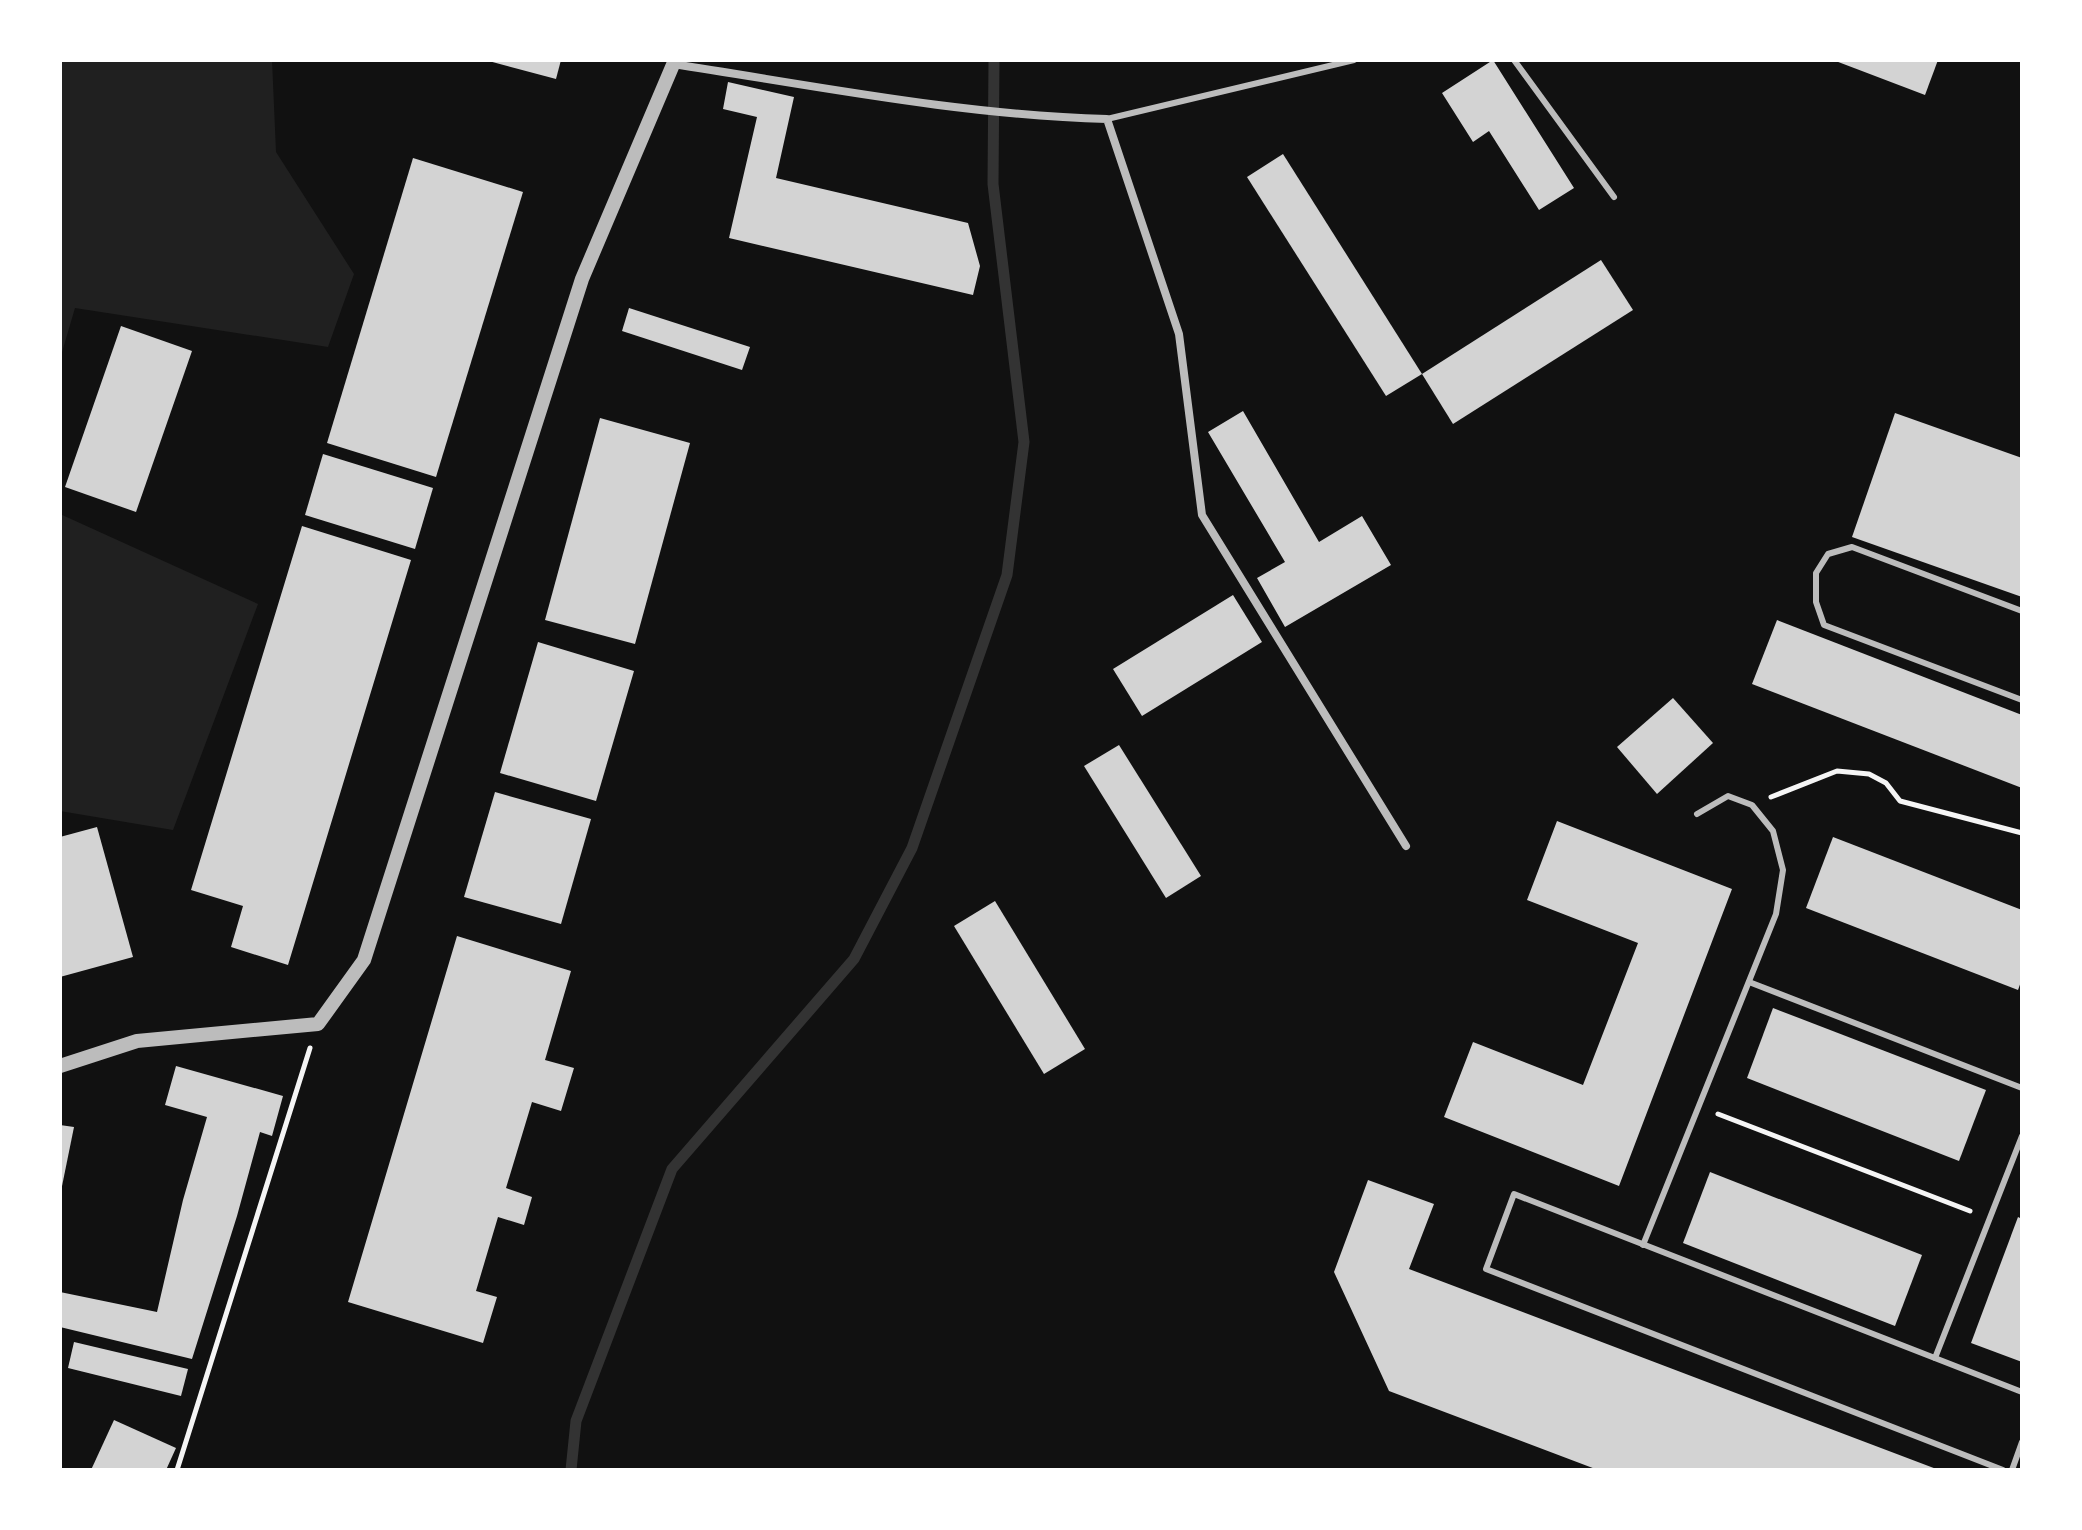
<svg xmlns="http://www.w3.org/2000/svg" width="2082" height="1530" font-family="'Times New Roman',serif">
<rect width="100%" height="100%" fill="#111"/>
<g fill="#202020">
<polygon points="60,60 272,60 276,152 354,274 328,347 75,308 60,359"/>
<polygon points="60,514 258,604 173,830 60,811"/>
</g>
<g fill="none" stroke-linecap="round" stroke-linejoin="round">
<polyline stroke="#333" stroke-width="11" points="571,1470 576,1421 672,1169 854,959 912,848 1007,575 1024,442 993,184 994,60"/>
</g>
<g fill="#d3d3d3">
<polygon points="485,60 561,60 556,79"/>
<polygon points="1493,60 1574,188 1539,210 1489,131 1473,142 1442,93"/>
<polygon points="1833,60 1938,60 1925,95"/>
<polygon points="728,82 794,97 776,178 968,223 980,266 973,295 729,238 757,117 723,109"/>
<polygon points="1283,154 1422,374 1386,396 1247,177"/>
<polygon points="413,158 523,192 436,477 327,443"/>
<polygon points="1601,260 1633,310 1453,424 1422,374"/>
<polygon points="629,308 750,347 742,370 622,331"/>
<polygon points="121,326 192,351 136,512 65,487"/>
<polygon points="1243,411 1319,542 1362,516 1391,565 1285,627 1257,578 1285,562 1208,432"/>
<polygon points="1895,413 2022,458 2022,597 1852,537"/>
<polygon points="600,418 690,443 635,644 545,620"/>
<polygon points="323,454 433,488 415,549 305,515"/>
<polygon points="302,526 411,560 288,965 231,947 243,906 191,890"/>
<polygon points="1233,595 1262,642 1142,716 1113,669"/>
<polygon points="1777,620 2022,715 2022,788 1752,684"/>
<polygon points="538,642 634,671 596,801 500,773"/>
<polygon points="1673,698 1713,743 1657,794 1617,747"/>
<polygon points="1119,745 1201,876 1166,898 1084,766"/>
<polygon points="495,792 591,819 561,924 464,897"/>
<polygon points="1557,821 1732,889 1619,1186 1444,1117 1473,1042 1583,1085 1638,943 1527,900"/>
<polygon points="97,827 133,957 60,977 60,837"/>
<polygon points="1833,837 2022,910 2022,979 2018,990 1806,908"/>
<polygon points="995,901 1085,1049 1044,1074 954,926"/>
<polygon points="457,936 571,971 545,1060 574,1068 561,1111 532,1102 506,1188 532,1197 524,1225 498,1217 476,1291 497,1297 483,1343 348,1302"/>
<polygon points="1773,1008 1986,1090 1959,1161 1747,1078"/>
<polygon points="176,1066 283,1096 272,1136 260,1132 237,1216 192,1359 60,1327 60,1292 157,1312 183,1200 207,1117 165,1105"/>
<polygon points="60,1125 74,1127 61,1191 60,1191"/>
<polygon points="1710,1172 1922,1255 1895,1326 1683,1243"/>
<polygon points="1368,1180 1434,1204 1409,1269 1939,1470 1598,1470 1389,1391 1334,1272"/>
<polygon points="2018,1217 2022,1219 2022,1362 1971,1343"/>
<polygon points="74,1342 188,1369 181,1396 68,1368"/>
<polygon points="114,1420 176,1448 166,1470 91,1470"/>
</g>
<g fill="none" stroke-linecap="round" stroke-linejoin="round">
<g stroke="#f5f5f5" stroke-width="5">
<polyline points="1771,797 1837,771 1869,774 1886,783 1900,801 2022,833"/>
<polyline points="1718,1114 1970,1211"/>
<polyline points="177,1470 310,1048"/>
</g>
<g stroke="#bcbcbc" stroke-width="6">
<polyline points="1514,60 1614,197"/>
<polyline points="1107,119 1354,60"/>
<polyline points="2022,611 1852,547 1828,554 1816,573 1816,602 1824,625 2022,700"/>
<polyline points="1749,982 2022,1088"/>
<polyline points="1643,1245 1776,914 1783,870 1773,831 1752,805 1728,796 1697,814"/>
<polyline points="1935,1358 2022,1136"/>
<polyline points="2003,1470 1486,1269 1514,1194 2022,1392"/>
<polyline points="2012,1470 2022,1442"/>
</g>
<path stroke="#bcbcbc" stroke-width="8" d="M673 64C817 86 962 115 1107 119L1179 334 1202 515 1406 846"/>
<polyline stroke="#bcbcbc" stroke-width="14" points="60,1066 137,1041 318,1024 364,960 582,279 675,60"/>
</g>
<rect width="2082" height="1530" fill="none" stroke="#ffffff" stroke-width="124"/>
</svg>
